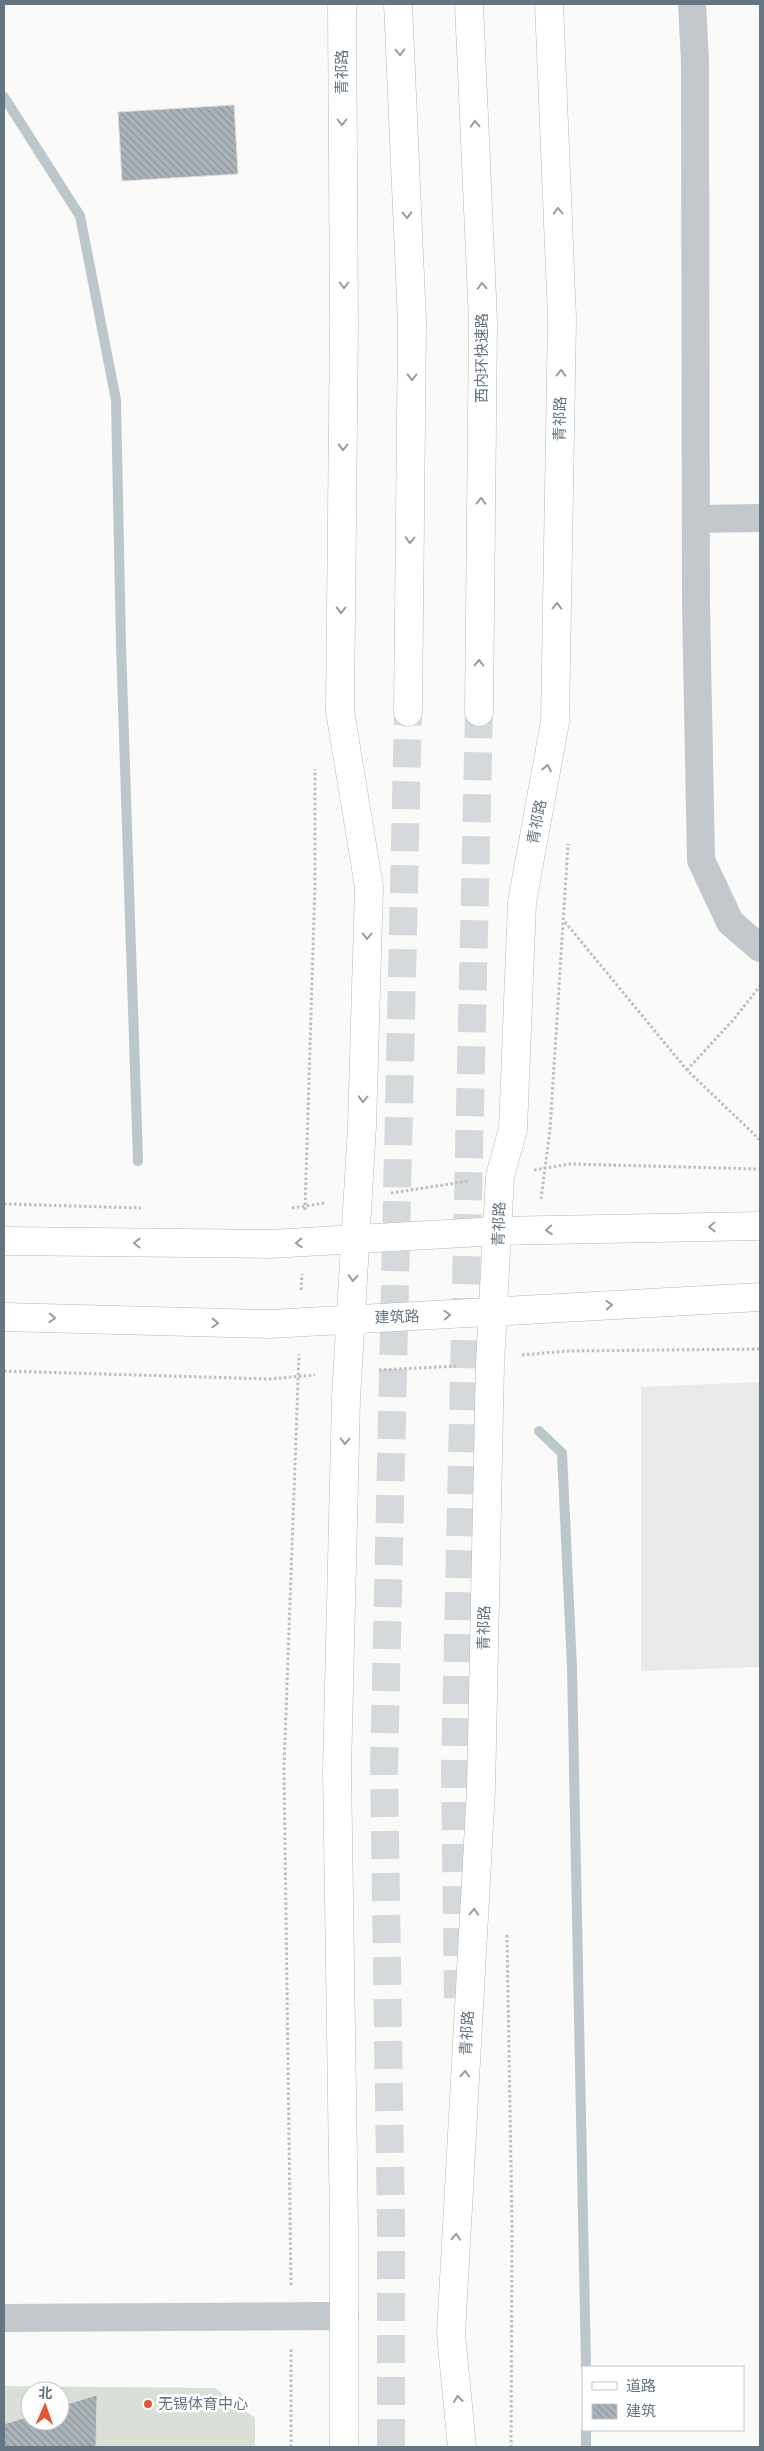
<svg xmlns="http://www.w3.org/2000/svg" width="764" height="2451" font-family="Jost,'Noto Sans SC',sans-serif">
<defs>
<pattern id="building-back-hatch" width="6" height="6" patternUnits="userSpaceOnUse" patternTransform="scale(1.25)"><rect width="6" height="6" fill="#aab3b9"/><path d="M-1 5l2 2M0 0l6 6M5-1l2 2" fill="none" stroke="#8e969c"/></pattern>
</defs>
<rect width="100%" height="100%" fill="#fafaf8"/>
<polygon fill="#e8e9e9" points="760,1382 760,1667 641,1671 641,1387"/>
<path fill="#dadfd7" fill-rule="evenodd" d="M4 2386 215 2388 255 2418V2447H4ZM30 2391H60V2421H30Z"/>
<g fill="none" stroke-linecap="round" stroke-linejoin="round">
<g stroke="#bbc7cb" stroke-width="10">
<polyline points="4,97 80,216 116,400 121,645 138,1161"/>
<polyline points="539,1431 562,1453 572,1668 586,2367"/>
<polyline points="586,2447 586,2430"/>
</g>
</g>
<g fill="url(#building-back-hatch)" stroke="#dcdcda">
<polygon points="234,105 238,174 122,181 118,112"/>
<polygon points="97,2395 96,2447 4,2447 4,2424 30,2416 30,2421 60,2421 60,2406"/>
</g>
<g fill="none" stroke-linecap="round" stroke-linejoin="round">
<g stroke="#d5d9db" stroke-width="28" stroke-dasharray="28 14" stroke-linecap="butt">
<polyline points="458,1998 455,1770 479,712"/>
<polyline points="391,2447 391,2227 384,1769 408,712"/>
</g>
<g stroke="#b3babf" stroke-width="29">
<g id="secondary">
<polyline points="4,1241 270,1244 499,1231 760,1226"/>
<polyline points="4,1317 270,1324 760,1297"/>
</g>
</g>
<g stroke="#b5babe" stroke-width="29">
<g id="primary">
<polyline points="342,4 344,324 340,711 369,887 362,1126 346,1398 337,1769 344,2227 344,2447"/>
<polyline points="462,2447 451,2334 481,1789 490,1364 500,1176 513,1129 522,902 555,722 562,318 549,4"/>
</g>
</g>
<g stroke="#b4b9bd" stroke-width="29">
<g id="highway">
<polyline points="398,4 412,322 408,712"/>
<polyline points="469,4 483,321 479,712"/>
</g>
</g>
<g stroke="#bbbfc2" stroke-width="3" stroke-dasharray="2.5 2.5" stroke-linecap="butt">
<polyline points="565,922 687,1070 760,1140"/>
<polyline points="687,1070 734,1019 760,986"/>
<polyline points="534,1170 570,1164 760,1169"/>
<polyline points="391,1193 469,1181"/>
<polyline points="541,1199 550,1130 568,844"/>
<polyline points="4,1204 141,1208"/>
<polyline points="292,1208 325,1203"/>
<polyline points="305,1210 315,883 315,769"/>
<polyline points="301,1290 302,1274"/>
<polyline points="522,1355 568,1351 760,1349"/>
<polyline points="379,1370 457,1366"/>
<polyline points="4,1371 269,1379 315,1375"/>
<polyline points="507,1935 512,2226 511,2447"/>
<polyline points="291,2285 284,1768 299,1354"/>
<polyline points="291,2447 291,2349"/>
</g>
<g stroke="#c3c8cc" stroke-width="28">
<polyline points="692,4 695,61 696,606 701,860 730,922 760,948"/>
<polyline points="696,519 760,518"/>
<polyline points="4,2318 345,2316"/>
</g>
<use href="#secondary" stroke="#fff" stroke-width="28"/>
<use href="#primary" stroke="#fff" stroke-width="28"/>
<use href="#highway" stroke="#fff" stroke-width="28"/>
</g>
<defs><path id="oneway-chevron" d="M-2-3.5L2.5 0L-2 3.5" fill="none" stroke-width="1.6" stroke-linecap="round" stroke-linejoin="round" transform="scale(1.25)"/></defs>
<g stroke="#939fa8">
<use href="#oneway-chevron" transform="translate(400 52) rotate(88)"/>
<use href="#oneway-chevron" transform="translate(342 122) rotate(90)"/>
<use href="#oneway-chevron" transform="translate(475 124) rotate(-93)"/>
<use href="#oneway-chevron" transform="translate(558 211) rotate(-92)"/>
<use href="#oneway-chevron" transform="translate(407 215) rotate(88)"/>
<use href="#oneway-chevron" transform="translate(344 285) rotate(90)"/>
<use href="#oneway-chevron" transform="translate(482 286) rotate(-93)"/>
<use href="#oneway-chevron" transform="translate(561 373) rotate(-89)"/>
<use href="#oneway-chevron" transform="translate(412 377) rotate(91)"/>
<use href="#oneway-chevron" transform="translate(343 447) rotate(91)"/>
<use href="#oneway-chevron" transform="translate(481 501) rotate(-89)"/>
<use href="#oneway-chevron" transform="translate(410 540) rotate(91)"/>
<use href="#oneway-chevron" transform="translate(557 606) rotate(-89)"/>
<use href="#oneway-chevron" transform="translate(341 610) rotate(91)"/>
<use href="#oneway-chevron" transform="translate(479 663) rotate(-89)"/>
<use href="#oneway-chevron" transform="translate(547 768) rotate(-79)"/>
<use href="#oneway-chevron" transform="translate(367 936) rotate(92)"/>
<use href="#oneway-chevron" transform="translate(363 1099) rotate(92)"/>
<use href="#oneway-chevron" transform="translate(712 1227) rotate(179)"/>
<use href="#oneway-chevron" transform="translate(549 1230) rotate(176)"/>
<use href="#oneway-chevron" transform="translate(137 1243) rotate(-179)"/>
<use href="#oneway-chevron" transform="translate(299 1243) rotate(177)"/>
<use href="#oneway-chevron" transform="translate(353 1278) rotate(93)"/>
<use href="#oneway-chevron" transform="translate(609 1305) rotate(-3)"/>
<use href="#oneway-chevron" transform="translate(447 1315) rotate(-2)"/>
<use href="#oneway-chevron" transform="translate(52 1318) rotate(2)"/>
<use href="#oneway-chevron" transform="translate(215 1323) rotate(2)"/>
<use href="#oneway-chevron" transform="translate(345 1441) rotate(91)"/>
<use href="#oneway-chevron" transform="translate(474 1912) rotate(-87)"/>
<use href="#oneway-chevron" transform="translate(465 2074) rotate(-87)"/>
<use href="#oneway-chevron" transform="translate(456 2237) rotate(-87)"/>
<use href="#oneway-chevron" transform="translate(458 2399) rotate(-96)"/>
</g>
<circle fill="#e4572e" stroke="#fff" stroke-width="2" cx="148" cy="2404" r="5"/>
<g text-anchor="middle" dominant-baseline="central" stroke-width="5" stroke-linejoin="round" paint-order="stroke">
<g font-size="15" fill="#657683" stroke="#fff">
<text transform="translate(342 72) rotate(-90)">青祁路</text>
<text transform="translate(482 358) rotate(-90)">西内环快速路</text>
<text transform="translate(560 419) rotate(-89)">青祁路</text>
<text transform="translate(537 822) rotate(-79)">青祁路</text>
<text transform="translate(499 1224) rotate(-88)">青祁路</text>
<text transform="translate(397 1317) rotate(-2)">建筑路</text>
<text transform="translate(484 1628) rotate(-89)">青祁路</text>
<text transform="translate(467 2033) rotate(-87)">青祁路</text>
</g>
<g font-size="15" fill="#657683" stroke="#fff" text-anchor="start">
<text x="158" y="2404">无锡体育中心</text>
</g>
</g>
<rect width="764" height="2451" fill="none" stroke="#657683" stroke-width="10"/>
<rect x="582" y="2366" width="162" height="65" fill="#ffffff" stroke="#c1c8cd"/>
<rect x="592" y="2382" width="25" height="8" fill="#ffffff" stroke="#c1c8cd"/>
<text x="626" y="2391" font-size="15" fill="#657683">道路</text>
<rect x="592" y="2404" width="25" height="15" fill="url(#building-back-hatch)" stroke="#c1c8cd"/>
<text x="626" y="2416" font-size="15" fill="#657683">建筑</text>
<g transform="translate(45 2406) rotate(2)"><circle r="24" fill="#ffffff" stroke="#c1c8cd"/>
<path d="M0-4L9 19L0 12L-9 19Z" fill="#e4572e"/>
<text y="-8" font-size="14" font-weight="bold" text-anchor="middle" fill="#657683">北</text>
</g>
</svg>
